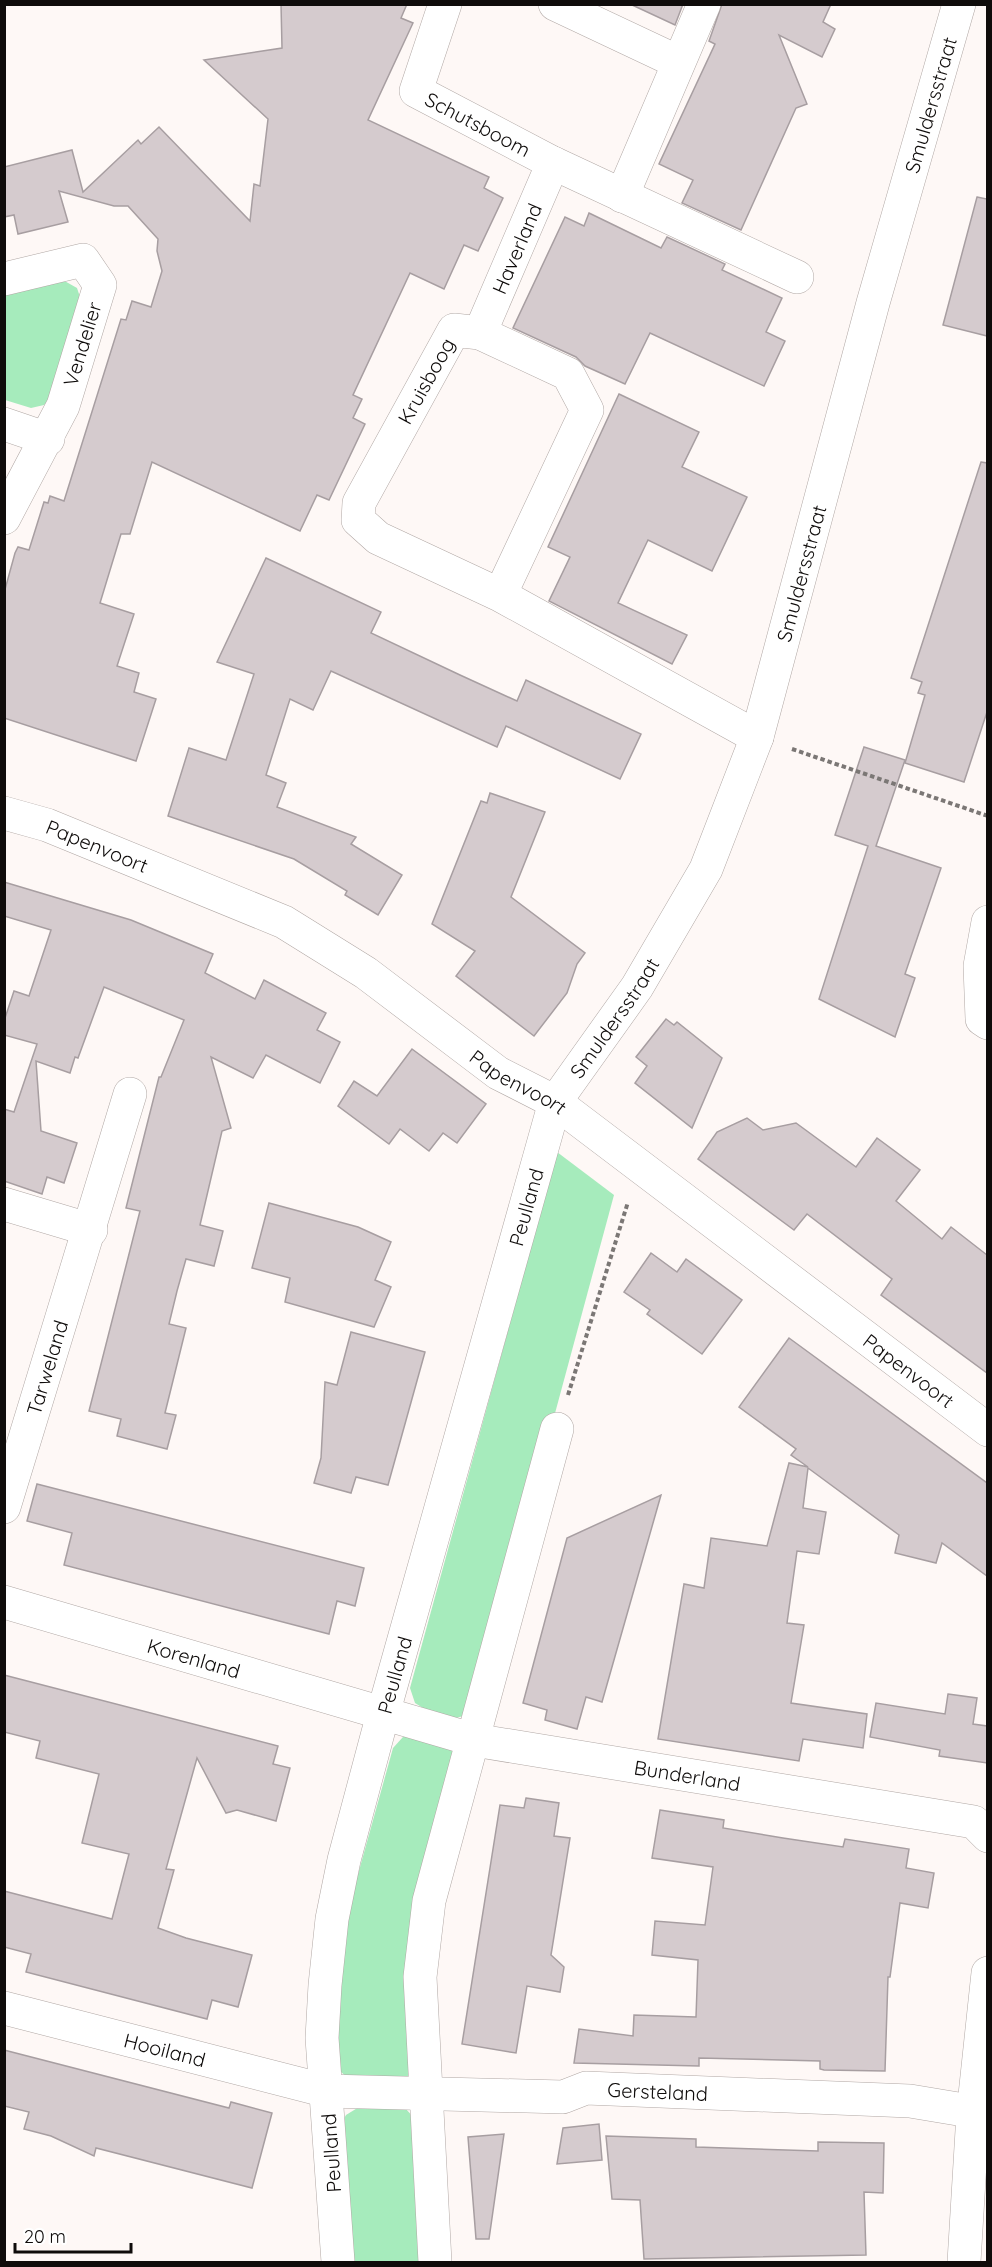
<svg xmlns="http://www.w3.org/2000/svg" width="992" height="2267" font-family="Quicksand,sans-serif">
<rect width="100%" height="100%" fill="#fef8f6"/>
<g fill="#a6ebbc">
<polygon points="61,279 77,288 82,303 55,393 44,405 31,408 5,400 5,294"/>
<polygon points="557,1152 614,1195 474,1713 456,1718 423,1708 415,1703 410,1688"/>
<polygon points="413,1734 450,1744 458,1759 412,2069 404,2082 348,2078 341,2072 335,2046 344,1941 352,1896 393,1748 403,1737"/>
<polygon points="359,2107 404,2107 417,2121 428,2262 353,2262 341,2124 346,2115"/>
</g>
<g fill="#d5cbce" stroke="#a79ea1" stroke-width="1.5">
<polygon points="281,4 407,4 401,18 413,23 368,120 489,177 484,188 503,198 478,251 464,245 444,289 410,273 353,395 362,399 353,418 365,424 329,500 317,495 300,531 152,462 130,534 121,534 100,603 134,614 117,666 139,673 134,692 156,699 136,761 4,718 4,593 15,553 18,547 29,550 44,502 48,503 50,496 64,501 121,319 126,320 132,301 151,307 162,271 157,251 158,239 128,206 114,206 59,191 68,222 18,234 14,215 4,217 4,167 72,150 83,192 138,140 141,144 159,127 250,221 254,184 260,186 268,119 204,60 282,48"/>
<polygon points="630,4 683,4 675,25"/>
<polygon points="722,4 831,4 823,22 835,29 822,57 779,35 807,104 796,108 741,230 682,203 693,180 659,164 715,44 709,41"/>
<polygon points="977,197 987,199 987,336 943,325"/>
<polygon points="589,213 661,248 667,237 725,264 722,270 782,298 766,332 785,341 764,386 650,333 625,384 585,366 576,357 513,328 565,217 584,226"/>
<polygon points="619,394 699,432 682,467 747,497 712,571 648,540 618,603 687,635 672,664 549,601 570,557 548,547"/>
<polygon points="981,462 987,463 987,712 964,782 905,763 925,695 918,693 922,682 911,678"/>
<polygon points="266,558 381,612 371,633 460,675 517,701 526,680 641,734 620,779 506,726 497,747 331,671 313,710 290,699 266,775 286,783 277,807 356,837 351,844 402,875 378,915 345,895 347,891 294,859 168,816 189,748 226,760 254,674 217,662"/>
<polygon points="864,747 905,760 876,846 941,868 905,974 915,978 895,1037 819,999 868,846 835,835"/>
<polygon points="490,793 545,812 511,897 585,953 577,964 567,993 534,1036 456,976 475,951 432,924 481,801 487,803"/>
<polygon points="4,882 131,920 213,954 205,973 255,999 264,980 326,1013 317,1030 340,1042 320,1083 266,1055 253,1078 211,1057 231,1128 222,1131 200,1225 223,1231 214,1266 186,1259 177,1291 169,1324 186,1328 165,1413 176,1415 167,1449 117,1436 121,1419 89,1411 140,1211 126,1208 159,1077 161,1077 184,1020 104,987 78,1058 75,1057 70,1073 36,1061 41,1131 77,1143 64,1183 47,1177 42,1194 4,1181 4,1109 14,1112 37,1044 4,1035 4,1021 14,991 29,996 51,930 4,916"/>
<polygon points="666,1019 674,1025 677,1022 722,1058 692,1128 635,1083 647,1066 636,1057"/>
<polygon points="412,1049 486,1104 457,1143 443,1133 429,1151 400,1129 389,1144 338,1106 354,1081 377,1096"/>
<polygon points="747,1118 763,1130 796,1123 856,1167 877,1138 920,1170 896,1201 942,1239 951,1227 987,1255 987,1373 881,1295 892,1279 807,1214 794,1230 698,1159 717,1132"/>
<polygon points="269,1203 358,1227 391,1242 375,1280 391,1287 374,1327 285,1302 290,1278 252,1268"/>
<polygon points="651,1253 677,1272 686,1259 742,1300 702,1354 647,1314 650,1310 624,1292"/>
<polygon points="351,1332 425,1352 388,1485 356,1477 351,1493 314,1483 321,1458 325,1382 337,1385"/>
<polygon points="789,1338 987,1483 987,1576 942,1543 936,1563 895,1553 899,1535 808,1468 803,1508 826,1512 819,1554 797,1551 787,1623 804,1625 791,1703 867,1714 863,1748 803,1739 799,1761 658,1739 684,1584 704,1588 711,1538 767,1546 789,1463 808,1467 791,1455 796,1449 739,1407"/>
<polygon points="37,1484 364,1568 355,1606 337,1601 329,1634 64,1565 72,1533 27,1521"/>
<polygon points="661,1495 602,1702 586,1697 577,1729 545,1720 547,1710 523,1703 567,1538"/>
<polygon points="4,1675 278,1746 273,1764 290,1768 276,1821 237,1810 226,1813 197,1758 166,1869 174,1870 158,1928 186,1938 252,1955 238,2007 212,2000 207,2019 26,1972 31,1954 4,1947 4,1891 112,1919 129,1854 82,1843 99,1774 36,1758 40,1741 4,1732"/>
<polygon points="948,1694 977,1698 973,1724 987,1726 987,1763 939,1756 940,1750 870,1737 876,1703 945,1714"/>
<polygon points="526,1798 559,1803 554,1836 570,1838 551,1955 564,1967 560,1992 527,1986 516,2053 462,2044 500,1805 524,1808"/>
<polygon points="660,1810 724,1820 723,1828 783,1838 843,1847 845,1839 909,1849 906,1868 934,1873 928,1908 900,1903 890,1977 888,1977 885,2071 824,2070 820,2069 820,2061 699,2058 699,2066 574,2063 579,2029 633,2036 634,2015 696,2017 698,1960 652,1955 655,1921 705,1925 713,1867 652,1858"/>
<polygon points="4,2050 229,2108 231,2102 272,2113 252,2188 96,2148 94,2156 51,2136 24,2129 29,2112 4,2106"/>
<polygon points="599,2124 602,2160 557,2164 563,2128"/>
<polygon points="504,2134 489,2239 476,2239 468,2137"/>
<polygon points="606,2136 696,2139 696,2147 818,2151 818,2142 884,2143 883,2193 864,2192 866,2255 644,2259 640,2200 612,2199"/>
</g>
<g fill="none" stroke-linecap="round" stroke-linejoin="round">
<g stroke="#b1a8a5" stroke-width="34">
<g id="minor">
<path id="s1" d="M445 4 416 91 553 163 797 277"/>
<polyline points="555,4 678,62"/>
<polyline points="622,196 704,4"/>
<polyline points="4,279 83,260 100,285 63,406 4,518"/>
<path id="s2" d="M480 333 553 163"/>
<polyline points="4,424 48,439"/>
<polyline points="500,595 587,410 568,374 480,333 454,330 359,503 358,520 378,538 500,595 757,737"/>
<path id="s3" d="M4 813 47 825 284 922 366 973 498 1073 555 1102 988 1430"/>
<polyline points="988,922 980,966 982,1019 988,1023"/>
<polyline points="4,1204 91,1230"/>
<path id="s4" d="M4 1507 130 1094"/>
<path id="s5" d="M4 1602 474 1740 974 1822 988 1836"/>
<path id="s6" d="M4 2008 327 2091 563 2097 586 2088 910 2101 988 2114"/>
<path id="s7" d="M338 2262 322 2038 325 1985 332 1919 344 1860 383 1714 555 1102 637 987 706 869 757 737 873 303 959 4"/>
<polyline points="435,2262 420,1977 429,1901 557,1429"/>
<polyline points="964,2262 973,2114 988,1973"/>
</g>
</g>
<g stroke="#7b7775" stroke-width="4" stroke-dasharray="4.5 3" stroke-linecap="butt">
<polyline points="792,749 988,816"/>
<polyline points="568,1395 628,1202"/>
</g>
<use href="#minor" stroke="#fff" stroke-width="33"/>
</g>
<g text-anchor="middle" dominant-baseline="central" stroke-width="5" stroke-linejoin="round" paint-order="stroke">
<g font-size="20" fill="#0f0c0b" stroke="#fff">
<text stroke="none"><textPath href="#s7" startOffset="2266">Smuldersstraat</textPath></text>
<text stroke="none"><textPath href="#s1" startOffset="162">Schutsboom</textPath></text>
<text stroke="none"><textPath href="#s2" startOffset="92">Haverland</textPath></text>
<text transform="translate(82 344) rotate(-73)">Vendelier</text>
<text transform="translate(426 381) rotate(-61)">Kruisboog</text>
<text stroke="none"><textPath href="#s7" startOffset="1780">Smuldersstraat</textPath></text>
<text stroke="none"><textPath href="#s3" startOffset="99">Papenvoort</textPath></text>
<text stroke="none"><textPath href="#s7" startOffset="1294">Smuldersstraat</textPath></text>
<text stroke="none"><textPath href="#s3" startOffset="585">Papenvoort</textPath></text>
<text stroke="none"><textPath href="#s7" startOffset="1082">Peulland</textPath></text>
<text stroke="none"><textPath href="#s4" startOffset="146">Tarweland</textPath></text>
<text stroke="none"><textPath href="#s3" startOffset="1071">Papenvoort</textPath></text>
<text stroke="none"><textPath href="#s5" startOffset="198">Korenland</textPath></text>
<text stroke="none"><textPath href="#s7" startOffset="596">Peulland</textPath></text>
<text stroke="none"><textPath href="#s5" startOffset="706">Bunderland</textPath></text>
<text stroke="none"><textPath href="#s6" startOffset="166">Hooiland</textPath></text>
<text stroke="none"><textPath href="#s6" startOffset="666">Gersteland</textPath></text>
<text transform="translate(331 2153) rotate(-94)">Peulland</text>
</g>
</g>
<rect width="992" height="2267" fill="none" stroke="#0f0c0b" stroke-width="12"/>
<path d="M15 2243v9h116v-9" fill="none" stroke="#0f0c0b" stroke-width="3"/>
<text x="24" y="2243" font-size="18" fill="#0f0c0b" stroke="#ffffff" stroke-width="4.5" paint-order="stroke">20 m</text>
</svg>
